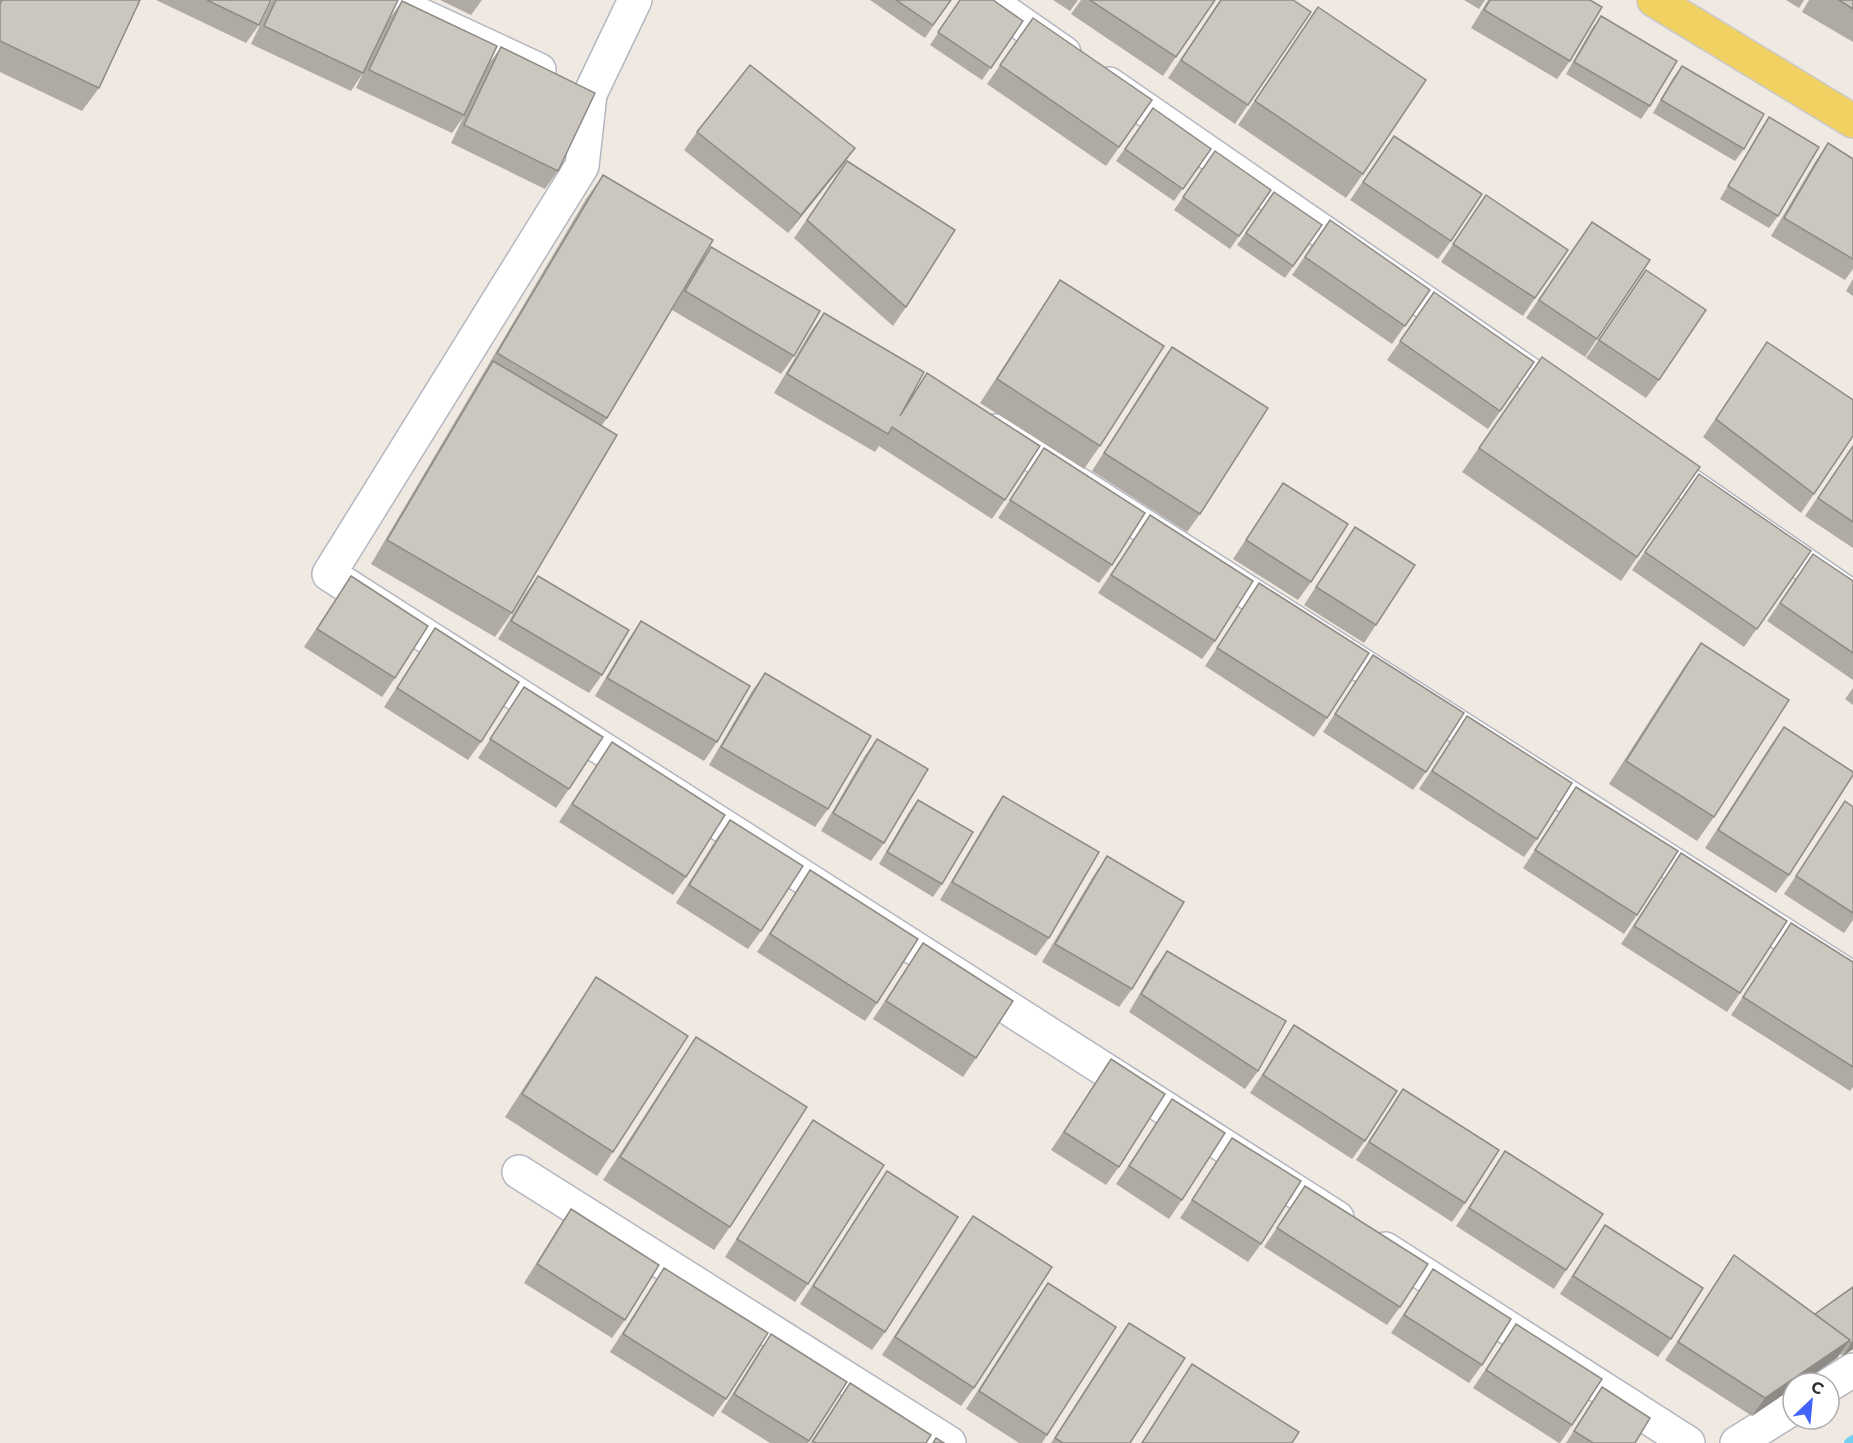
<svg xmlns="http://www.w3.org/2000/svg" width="1853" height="1443" font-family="Montserrat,sans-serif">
<rect width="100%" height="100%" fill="#efe9e1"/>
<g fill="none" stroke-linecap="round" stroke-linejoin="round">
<polyline stroke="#75cff0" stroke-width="10" points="1849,1443 1853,1440"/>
<g stroke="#b4b7c1" stroke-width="36">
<g id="minor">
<polyline points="388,0 539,70"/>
<polyline points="635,0 590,94 582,166 329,574 1337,1218"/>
<polyline points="988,0 1064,53"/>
<polyline points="1109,84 1568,401"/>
<polyline points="995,431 1853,979"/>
<polyline points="1652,459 1853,598"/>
<polyline points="519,1172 949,1443"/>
<polyline points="1385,1249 1688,1443"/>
<polyline points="1829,1385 1853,1370"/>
<polyline points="1737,1443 1793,1408"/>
</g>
</g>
<g stroke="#c9c9c9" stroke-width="36">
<polyline id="major" points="1654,0 1853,121"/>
</g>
<use href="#minor" stroke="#fff" stroke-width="33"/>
<use href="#major" stroke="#f2d163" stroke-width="33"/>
</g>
<g fill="#afaba4">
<polygon points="0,0 140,0 99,88 82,111 0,72"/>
<polygon points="156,0 271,0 259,25 246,43"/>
<polygon points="272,0 398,0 389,19 402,1 488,65 501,47 558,171 545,189 451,143 464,116 452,133 356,88 363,73 351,91 251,44"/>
<polygon points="440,0 482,0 471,15"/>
<polygon points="870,0 951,0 925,38"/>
<polygon points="960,0 1023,21 982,80 930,45"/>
<polygon points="1053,0 1078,0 1070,11"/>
<polygon points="1081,0 1215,0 1163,76 1071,14"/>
<polygon points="1220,0 1248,105 1235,124 1168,78"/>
<polygon points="1464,0 1485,0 1479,9"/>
<polygon points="1488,0 1590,0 1570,61 1557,79 1471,28"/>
<polygon points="1786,0 1804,0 1799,8"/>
<polygon points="1809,0 1853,0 1853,42 1802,12"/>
<polygon points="1318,7 1363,174 1346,198 1238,125"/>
<polygon points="1601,16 1650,106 1641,119 1566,74 1592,28"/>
<polygon points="1033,18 1152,100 1106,166 987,84"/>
<polygon points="1682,66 1744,149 1735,161 1653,113 1673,78"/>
<polygon points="1153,108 1211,149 1174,201 1116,161"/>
<polygon points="1769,117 1778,216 1769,228 1720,199 1761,129"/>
<polygon points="697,132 842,166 788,233 684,150"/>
<polygon points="1394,136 1451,241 1438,259 1350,200"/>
<polygon points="1828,143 1853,159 1853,269 1845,280 1771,236 1815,162"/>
<polygon points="1215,151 1271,190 1230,249 1174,210"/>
<polygon points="847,161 906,307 893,326 794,238"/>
<polygon points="603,175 607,418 602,425 512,613 495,637 371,564 586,199"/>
<polygon points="1274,192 1322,225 1285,278 1237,245"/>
<polygon points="1486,195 1568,250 1523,316 1441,262"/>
<polygon points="1330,220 1430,290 1392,344 1292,275"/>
<polygon points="1579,240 1597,339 1585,357 1526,318"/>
<polygon points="711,247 794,356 781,374 672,310 698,265"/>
<polygon points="1646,270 1659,380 1646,398 1586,358"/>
<polygon points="1853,279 1853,296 1846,291"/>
<polygon points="1060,280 1100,446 1084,469 980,403 1044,304"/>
<polygon points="1434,292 1534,362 1488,429 1387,360"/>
<polygon points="824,313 908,401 927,373 1005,500 992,519 879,446 875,452 774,393 811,331"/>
<polygon points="1172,347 1200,514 1187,532 1092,471 1159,365"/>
<polygon points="1542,357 1700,467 1621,581 1462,472"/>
<polygon points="1755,360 1814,494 1801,513 1703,437"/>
<polygon points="1853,445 1853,548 1805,516"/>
<polygon points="1044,448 1112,565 1099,583 998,518"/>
<polygon points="1699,474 1811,551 1744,647 1632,570"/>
<polygon points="1283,483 1311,582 1298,600 1233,559"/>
<polygon points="1150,515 1215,641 1202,659 1098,593"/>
<polygon points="1355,527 1376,625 1364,643 1304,605"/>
<polygon points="1813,554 1853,581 1853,680 1767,621"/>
<polygon points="351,576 395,678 382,697 304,647"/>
<polygon points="538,576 602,675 589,693 498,639 525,594"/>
<polygon points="1259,583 1327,718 1314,737 1205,666"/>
<polygon points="641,621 717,742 704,761 595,696 628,640"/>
<polygon points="435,628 481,742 468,760 384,707"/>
<polygon points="1701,643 1714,817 1697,841 1609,784 1684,667"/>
<polygon points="1373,655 1426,772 1413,790 1323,732"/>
<polygon points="765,673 828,809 815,827 709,765 752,691"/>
<polygon points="524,687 569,789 556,808 478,758"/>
<polygon points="1853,688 1853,705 1845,699"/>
<polygon points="1467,716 1537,839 1524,857 1419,789"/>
<polygon points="1784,727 1789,875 1776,893 1705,848 1771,745"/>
<polygon points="877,739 884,843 871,861 821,831 864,757"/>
<polygon points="612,742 686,877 673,895 559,822"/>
<polygon points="1576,787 1637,915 1624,934 1523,868"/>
<polygon points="1003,796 1049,938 1036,956 940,900 991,814"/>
<polygon points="918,800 942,884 933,897 879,864 909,812"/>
<polygon points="1845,801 1853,807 1853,920 1844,933 1784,894"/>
<polygon points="730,820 761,931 748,949 676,903 717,838"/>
<polygon points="1681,853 1740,993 1727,1012 1621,944"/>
<polygon points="1107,856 1132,989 1119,1007 1042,962 1094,875"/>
<polygon points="810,870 877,1003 865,1021 757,952 798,888"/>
<polygon points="1791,923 1853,962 1853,1087 1850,1091 1731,1015"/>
<polygon points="923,943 976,1058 963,1077 873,1019"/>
<polygon points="1167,951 1258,1071 1245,1089 1129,1012 1154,969"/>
<polygon points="596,977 613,1152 597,1176 505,1117 580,1001"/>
<polygon points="1294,1025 1365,1141 1352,1159 1250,1093"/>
<polygon points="696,1037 730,1227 714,1250 603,1180 680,1061"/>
<polygon points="1111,1059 1119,1167 1106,1185 1051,1150"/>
<polygon points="1403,1089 1465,1203 1452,1222 1356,1160"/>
<polygon points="1172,1099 1182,1200 1169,1219 1116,1184"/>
<polygon points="813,1120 808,1284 795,1302 725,1257 800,1139"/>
<polygon points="1232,1138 1261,1244 1248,1262 1180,1218"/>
<polygon points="1505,1151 1566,1270 1554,1289 1456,1226"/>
<polygon points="887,1171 885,1332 872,1350 800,1304 874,1190"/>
<polygon points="1305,1186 1400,1307 1387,1325 1264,1247"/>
<polygon points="571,1209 625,1320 612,1338 524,1283 558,1228"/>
<polygon points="973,1216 974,1388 961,1406 882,1355 960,1234"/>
<polygon points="1605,1225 1671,1339 1658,1357 1560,1294"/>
<polygon points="1734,1255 1815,1314 1853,1287 1853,1349 1843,1356 1840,1354 1837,1358 1801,1383 1793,1383 1793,1388 1752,1416 1665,1360"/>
<polygon points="664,1268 726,1399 713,1417 610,1352 652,1286"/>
<polygon points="1433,1269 1482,1365 1469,1383 1391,1333"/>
<polygon points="1048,1283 1047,1435 1042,1443 1019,1443 966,1409 1035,1301"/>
<polygon points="1129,1323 1130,1443 1051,1443 1116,1341"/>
<polygon points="1516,1324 1572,1425 1560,1443 1559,1443 1473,1388"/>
<polygon points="771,1334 847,1382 808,1443 770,1443 721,1412 758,1353"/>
<polygon points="1192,1364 1292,1443 1141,1443 1176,1388"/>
<polygon points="850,1383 926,1443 810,1443"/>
<polygon points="1602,1387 1635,1443 1566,1443 1593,1400"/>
</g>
<g fill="#8e8b86">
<polygon points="855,148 842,166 788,233 801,215"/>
<polygon points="1850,1340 1837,1358 1801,1383 1793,1383 1793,1388 1752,1416 1765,1398"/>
<polygon points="1853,1342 1853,1349 1843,1356 1851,1343"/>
</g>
<g fill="#cbc7bf" stroke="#8e8b86" stroke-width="1.5">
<polygon points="2,0 140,0 99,88 0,41 0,4"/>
<polygon points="207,0 271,0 259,25"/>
<polygon points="276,0 398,0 363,73 264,26"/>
<polygon points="896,0 951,0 933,25"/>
<polygon points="960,0 993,0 1023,21 991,68 938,32"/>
<polygon points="1090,0 1215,0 1176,57"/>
<polygon points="1221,0 1293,0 1311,12 1248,105 1181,60"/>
<polygon points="1490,0 1590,0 1602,7 1570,61 1484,10"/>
<polygon points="1839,0 1853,0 1853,9"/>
<polygon points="402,1 497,46 464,115 369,70"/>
<polygon points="1318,7 1426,80 1363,174 1255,101"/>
<polygon points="1601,16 1677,61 1650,106 1574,62"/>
<polygon points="1033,18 1152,100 1119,147 1000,65"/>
<polygon points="501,47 595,93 558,171 464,125"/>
<polygon points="750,65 855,148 801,215 697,132"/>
<polygon points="1682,66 1764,114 1744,149 1661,100"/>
<polygon points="1153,108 1211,149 1183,189 1125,149"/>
<polygon points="1769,117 1819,147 1778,216 1728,186"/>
<polygon points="1394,136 1482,194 1451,241 1363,182"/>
<polygon points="1828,143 1853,159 1853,259 1784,218"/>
<polygon points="1215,151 1271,190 1239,236 1183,197"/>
<polygon points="847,161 955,230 906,307 807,220"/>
<polygon points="603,175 713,240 607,418 497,353"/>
<polygon points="1274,192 1322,225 1293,266 1246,233"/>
<polygon points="1486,195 1568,250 1535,298 1453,244"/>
<polygon points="1330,220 1430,290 1405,326 1305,257"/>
<polygon points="1592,222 1650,260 1597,339 1539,300"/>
<polygon points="711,247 820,311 794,356 685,291"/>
<polygon points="1646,270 1706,310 1659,380 1599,340"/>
<polygon points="1060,280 1164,346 1100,446 997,379"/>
<polygon points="1434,292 1534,362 1500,411 1400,341"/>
<polygon points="824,313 924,372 900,416 927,373 1040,446 1005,500 892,427 888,434 787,374"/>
<polygon points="1767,342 1853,400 1853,436 1814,494 1716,419"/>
<polygon points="1172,347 1268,408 1200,514 1104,453"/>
<polygon points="1542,357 1700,467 1637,557 1479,448"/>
<polygon points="493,361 617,435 512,613 387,540"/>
<polygon points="1853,446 1853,522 1818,498"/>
<polygon points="1044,448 1145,513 1112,565 1010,500"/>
<polygon points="1699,474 1811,551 1757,629 1645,552"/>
<polygon points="1283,483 1348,524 1311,582 1246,540"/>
<polygon points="1150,515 1253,581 1215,641 1111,575"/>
<polygon points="1355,527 1415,565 1376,625 1316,587"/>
<polygon points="1813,554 1853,581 1853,653 1780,603"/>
<polygon points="351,576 428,626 395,678 317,629"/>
<polygon points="538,576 629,630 602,675 511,621"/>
<polygon points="1259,583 1369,653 1327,718 1217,648"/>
<polygon points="641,621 750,686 717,742 607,678"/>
<polygon points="435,628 519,682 481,742 397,688"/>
<polygon points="1701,643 1789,700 1714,817 1626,761"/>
<polygon points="1373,655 1464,713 1426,772 1335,714"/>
<polygon points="765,673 871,736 828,809 721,747"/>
<polygon points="524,687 603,737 569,789 490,739"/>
<polygon points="1467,716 1572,783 1537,839 1432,771"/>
<polygon points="1784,727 1853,772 1853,775 1789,875 1718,830"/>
<polygon points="877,739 928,769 884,843 833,813"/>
<polygon points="612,742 725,815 686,877 572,804"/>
<polygon points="1576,787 1678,851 1637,915 1535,850"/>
<polygon points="1003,796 1099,852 1049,938 952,882"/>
<polygon points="918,800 973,832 942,884 887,852"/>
<polygon points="1845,801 1853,807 1853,913 1796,876"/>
<polygon points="730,820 803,866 761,931 689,885"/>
<polygon points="1681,853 1787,921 1740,993 1634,926"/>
<polygon points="1107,856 1184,902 1132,989 1055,944"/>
<polygon points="810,870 918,939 877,1003 770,934"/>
<polygon points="1791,923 1853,962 1853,1067 1743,997"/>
<polygon points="923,943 1013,1001 976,1058 886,1001"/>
<polygon points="1167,951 1286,1021 1258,1071 1141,994"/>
<polygon points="596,977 688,1036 613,1152 522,1094"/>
<polygon points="1294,1025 1397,1091 1365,1141 1263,1075"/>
<polygon points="696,1037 807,1107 730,1227 620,1157"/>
<polygon points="1111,1059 1165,1094 1119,1167 1064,1132"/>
<polygon points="1403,1089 1499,1150 1465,1203 1369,1142"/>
<polygon points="1172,1099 1225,1133 1182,1200 1129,1166"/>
<polygon points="813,1120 884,1165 808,1284 737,1239"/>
<polygon points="1232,1138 1301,1181 1261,1244 1192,1200"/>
<polygon points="1505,1151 1603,1214 1566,1270 1469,1208"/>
<polygon points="887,1171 958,1217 885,1332 813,1286"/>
<polygon points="1305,1186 1428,1264 1400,1307 1277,1228"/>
<polygon points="571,1209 659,1265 625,1320 537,1264"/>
<polygon points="973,1216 1052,1267 974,1388 895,1337"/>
<polygon points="1605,1225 1703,1288 1671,1339 1573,1276"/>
<polygon points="1734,1255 1850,1340 1765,1398 1678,1342"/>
<polygon points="664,1268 768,1333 726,1399 623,1334"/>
<polygon points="1433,1269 1511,1319 1482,1365 1404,1315"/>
<polygon points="1048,1283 1116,1327 1047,1435 979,1391"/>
<polygon points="1853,1287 1853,1342 1851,1343 1849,1342 1850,1340 1815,1314"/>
<polygon points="1129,1323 1185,1358 1130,1443 1063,1443 1055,1438"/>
<polygon points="1516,1324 1602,1379 1572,1425 1486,1370"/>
<polygon points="771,1334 847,1382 809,1441 734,1394"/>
<polygon points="1192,1364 1299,1432 1292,1443 1142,1443"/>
<polygon points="850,1383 931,1435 926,1443 816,1443 813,1441"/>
<polygon points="1602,1387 1650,1418 1635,1443 1593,1443 1574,1431"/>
<polygon points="936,1438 944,1443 933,1443"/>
</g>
<g transform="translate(1811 1401) rotate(26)"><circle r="28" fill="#ffffff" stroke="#ababab" stroke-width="1.5"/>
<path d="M0-4.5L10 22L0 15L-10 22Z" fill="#4264fb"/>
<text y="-9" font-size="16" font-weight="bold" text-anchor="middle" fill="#2e2e2e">С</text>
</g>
</svg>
